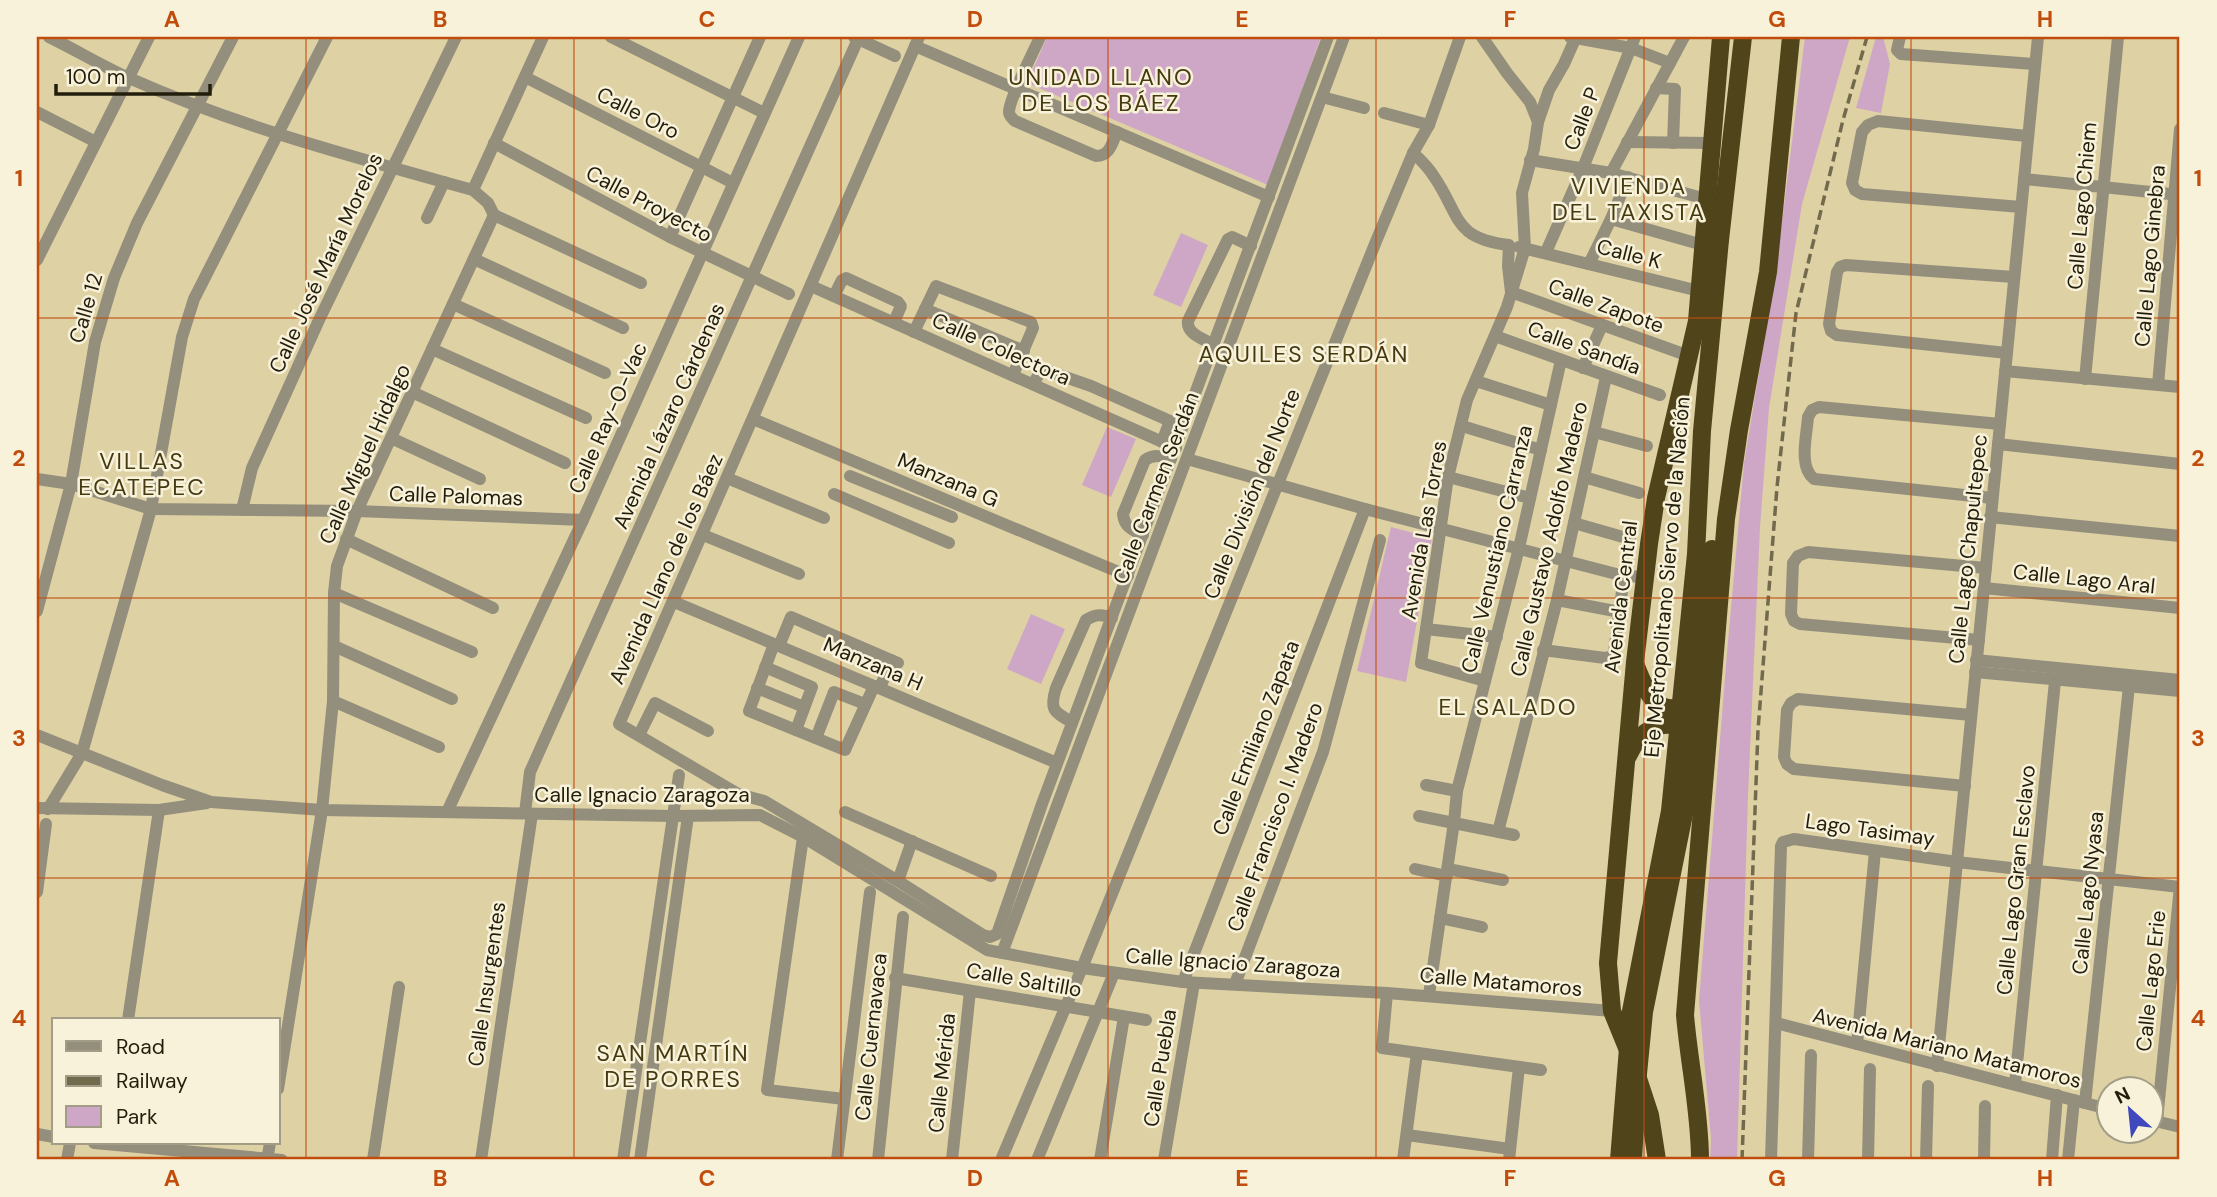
<svg xmlns="http://www.w3.org/2000/svg" width="2217" height="1197" font-family="'DM Sans',sans-serif">
<rect width="100%" height="100%" fill="#ded1a4"/>
<g fill="#cea7c6">
<polygon points="1047,37 1321,37 1268,185 1027,83"/>
<polygon points="1805,37 1850,37 1802,204 1769,408 1760,527 1748,795 1737,1160 1710,1160 1711,1139 1699,1000 1727,653 1744,463 1776,270"/>
<polygon points="1876,37 1883,37 1890,64 1881,113 1856,108"/>
<polygon points="1181,233 1208,245 1181,307 1153,295"/>
<polygon points="1107,427 1136,439 1111,497 1082,485"/>
<polygon points="1391,527 1432,538 1406,682 1357,671"/>
<polygon points="1031,614 1065,629 1041,684 1007,669"/>
</g>
<g fill="none" stroke-linecap="round" stroke-linejoin="round">
<g stroke="#948f7c" stroke-width="12">
<path d="M49 37C76 50 102 66 129 78 239 127 357 158 473 190L488 203 494 215"/>
<polyline points="611,37 764,113"/>
<polyline points="854,37 895,56"/>
<polyline points="919,37 619,724 738,794 764,801 898,881 983,935 990,937 997,934 1042,804 1328,37"/>
<path d="M1040 37C1034 51 1009 99 1009 112 1009 116 1012 118 1015 121L1096 156C1110 156 1112 143 1117 132"/>
<polyline points="1482,37 1507,73 1530,102 1538,122"/>
<polyline points="1570,37 1631,48 1670,63"/>
<polyline points="1900,37 1897,50 1901,54 2034,64"/>
<polyline points="915,46 1269,197"/>
<polyline points="525,77 733,183"/>
<polyline points="1656,88 1675,89 1673,143"/>
<polyline points="1322,97 1364,108"/>
<polyline points="37,112 96,142"/>
<polyline points="1384,113 1429,125"/>
<polyline points="1627,142 1712,143"/>
<polyline points="494,143 670,237 789,294"/>
<path d="M1413 153C1421 160 1429 168 1435 178 1461 217 1453 238 1509 245L1508 266 1511 292 1689 356"/>
<polyline points="1530,160 1611,173 1706,199"/>
<polyline points="1611,173 1684,37"/>
<polyline points="2024,179 2180,195"/>
<polyline points="473,190 543,37"/>
<polyline points="2021,207 1862,194 1855,190 1852,183 1862,132 1868,125 1878,121 2027,136"/>
<polyline points="494,215 641,283"/>
<polyline points="427,218 444,182"/>
<polyline points="1611,219 1703,245"/>
<polyline points="670,237 760,37"/>
<polyline points="1519,247 1699,291"/>
<polyline points="1546,252 1583,168 1635,37"/>
<polyline points="474,259 623,328"/>
<polyline points="37,260 149,37"/>
<polyline points="1589,264 1611,219 1628,177"/>
<polyline points="811,286 1176,448"/>
<polyline points="834,296 842,280 846,278 898,302 901,306 894,322"/>
<polyline points="453,304 605,373"/>
<polyline points="925,309 1024,351"/>
<polyline points="914,332 936,286 1031,322 1033,328 1013,375"/>
<polyline points="1495,336 1660,395"/>
<path d="M1214 345C1204 339 1186 334 1188 321L1228 239 1232 237 1251 246"/>
<polyline points="432,349 586,418"/>
<polyline points="2007,353 1837,335 1831,331 1829,324 1837,272 1840,267 1846,265 2014,277"/>
<polyline points="1583,368 1602,325"/>
<polyline points="2005,371 2180,387"/>
<polyline points="2085,379 2118,37"/>
<polyline points="1476,381 1551,405"/>
<polyline points="1033,384 1042,369 1091,386 1170,421 1162,442"/>
<polyline points="2158,385 2180,129"/>
<polyline points="412,392 565,463"/>
<polyline points="753,419 1128,576"/>
<polyline points="1462,426 1541,450"/>
<polyline points="1594,432 1647,446"/>
<polyline points="391,438 480,479"/>
<polyline points="1998,444 2180,464"/>
<polyline points="1187,459 1365,509 1624,576 1645,577"/>
<polyline points="850,476 952,517"/>
<polyline points="1448,477 1530,498"/>
<polyline points="1584,477 1639,493"/>
<polyline points="727,478 824,518"/>
<polyline points="37,479 71,484 151,509 357,511 583,520"/>
<polyline points="834,494 949,543"/>
<path d="M1992 498 1814 479C1798 467 1807 434 1808 417L1812 410 1819 407 2000 424"/>
<polyline points="242,510 252,468 319,320 456,37"/>
<polyline points="1990,517 2180,536"/>
<polyline points="1574,523 1630,539"/>
<polyline points="703,535 799,574"/>
<path d="M1143 535C1133 530 1124 527 1123 514L1145 460C1154 454 1161 456 1171 459"/>
<polyline points="346,539 493,608"/>
<polyline points="1984,588 2180,608"/>
<polyline points="334,593 472,652"/>
<polyline points="1557,600 1620,612"/>
<polyline points="674,602 1057,763"/>
<polyline points="37,611 71,484 95,342 114,278 137,223 233,37"/>
<polyline points="1426,629 1497,637"/>
<polyline points="1979,640 1800,624 1794,621 1791,614 1793,563 1798,556 1808,552 1986,568"/>
<polyline points="774,644 749,711 845,750 874,686"/>
<polyline points="334,646 452,699"/>
<polyline points="779,646 791,617 898,663"/>
<polyline points="1543,650 1605,658 1611,657 1614,652 1624,576"/>
<polyline points="1976,660 2180,680"/>
<polyline points="765,667 812,687 796,730"/>
<polyline points="1975,672 2180,691"/>
<polyline points="1485,681 1421,663 1448,477 1467,400 1507,307 1525,248 1522,193 1534,149 1538,122 1549,90 1564,64 1576,37"/>
<polyline points="757,688 804,707"/>
<polyline points="880,688 891,660"/>
<polyline points="333,701 439,747"/>
<path d="M1072 722C1054 712 1049 710 1056 688L1086 620C1096 614 1102 614 1112 618"/>
<polyline points="37,735 162,785 211,802 322,810 674,816 760,815 803,837 987,950 1082,968 1183,982 1387,993 1612,1011"/>
<polyline points="639,735 655,703 708,731"/>
<polyline points="816,738 834,692 865,704"/>
<polyline points="1426,785 1457,791"/>
<polyline points="1965,786 1794,769 1787,764 1784,757 1787,710 1791,703 1798,699 1971,715"/>
<polyline points="37,808 159,810 207,803"/>
<polyline points="48,809 82,753 151,509 182,337 194,299 327,37"/>
<polyline points="447,812 583,520 799,37"/>
<polyline points="845,812 991,876"/>
<polyline points="525,813 530,772 859,37"/>
<polyline points="1419,816 1514,835"/>
<polyline points="1498,832 1557,600 1606,377"/>
<polyline points="803,837 767,1090 844,1099"/>
<polyline points="1415,869 1447,876"/>
<polyline points="1448,869 1503,880"/>
<polyline points="898,881 912,841"/>
<polyline points="37,892 46,824"/>
<polyline points="1440,918 1482,927"/>
<polyline points="1002,953 1344,37"/>
<polyline points="895,978 1146,1020"/>
<polyline points="1183,982 1365,509"/>
<polyline points="1235,984 1323,752 1380,540"/>
<polyline points="1387,993 1382,1048 1541,1070"/>
<polyline points="1429,995 1454,822 1457,791 1519,548 1561,360"/>
<polyline points="128,1020 159,810"/>
<polyline points="1776,1023 2108,1109"/>
<polyline points="1857,1044 1875,851"/>
<polyline points="1937,1066 2038,37"/>
<polyline points="2015,1084 2055,681"/>
<polyline points="278,1089 322,810 333,701 334,593 337,566 357,511 494,215"/>
<polyline points="2085,1103 2129,686"/>
<polyline points="2151,1120 2180,1127"/>
<polyline points="2157,1121 2180,886"/>
<polyline points="37,1134 54,1137"/>
<polyline points="1407,1135 1510,1149"/>
<polyline points="94,1143 282,1160"/>
<polyline points="67,1160 70,1143"/>
<polyline points="267,1160 270,1143"/>
<polyline points="373,1160 399,987"/>
<polyline points="481,1160 532,814"/>
<polyline points="623,1160 679,775"/>
<polyline points="640,1160 688,816"/>
<polyline points="837,1160 870,892"/>
<polyline points="878,1160 903,917"/>
<polyline points="952,1160 970,991"/>
<polyline points="1001,1160 1082,968 1377,239 1413,153 1429,125 1460,37"/>
<polyline points="1037,1160 1114,973"/>
<polyline points="1100,1160 1124,1017"/>
<polyline points="1164,1160 1194,983"/>
<polyline points="1403,1160 1417,1053"/>
<polyline points="1509,1160 1519,1067"/>
<polyline points="1771,1160 1781,846 1783,842 1794,839 1957,862 2180,887"/>
<polyline points="1808,1160 1811,1055"/>
<polyline points="1868,1160 1870,1069"/>
<polyline points="1926,1160 1928,1086"/>
<polyline points="1984,1160 1985,1106"/>
<polyline points="2052,1160 2057,1095"/>
<polyline points="2068,1160 2074,1100"/>
</g>
<g stroke="#50441b" stroke-width="18">
<polyline points="1720,240 1743,37"/>
<path d="M1636 666C1647 695 1659 722 1694 701"/>
<path d="M1628 756C1640 730 1663 715 1689 732"/>
<polyline points="1657,1160 1650,1115 1632,1060 1612,1011 1608,963 1635,662 1649,544 1656,498 1697,321 1721,37"/>
<path d="M1700 1160C1700 1112 1689 1063 1685 1015L1726 519 1739 430 1768 272 1791 37"/>
</g>
<polyline stroke="#726a4c" stroke-width="3.5" stroke-dasharray="10 5" stroke-linecap="butt" points="1742,1160 1758,730 1777,487 1796,313 1843,120 1867,37"/>
<g stroke="#50441b" stroke-width="18">
<polyline points="1619,1160 1631,1011 1670,811 1696,554 1702,431 1720,240"/>
<polyline points="1633,1160 1638,1074 1644,1012 1684,814 1712,549"/>
</g>
</g>
<path fill="none" stroke="#c14d0c" stroke-width="2" stroke-opacity="0.55" d="M306 37V1160M574 37V1160M841 37V1160M1108 37V1160M1376 37V1160M1644 37V1160M1911 37V1160M37 318H2180M37 598H2180M37 878H2180"/>
<g text-anchor="middle" dominant-baseline="central" stroke-width="5" stroke-linejoin="round" paint-order="stroke">
<g font-size="21" fill="#231e0c" stroke="#f8f2db">
<text transform="translate(638 113) rotate(27)">Calle Oro</text>
<text transform="translate(1582 119) rotate(-69)">Calle P</text>
<text transform="translate(649 204) rotate(28)">Calle Proyecto</text>
<text transform="translate(2082 206) rotate(-85)">Calle Lago Chiem</text>
<text transform="translate(1629 254) rotate(14)">Calle K</text>
<text transform="translate(2150 256) rotate(-85)">Calle Lago Ginebra</text>
<text transform="translate(326 263) rotate(-65)">Calle José María Morelos</text>
<text transform="translate(1606 306) rotate(20)">Calle Zapote</text>
<text transform="translate(86 308) rotate(-74)">Calle 12</text>
<text transform="translate(1584 348) rotate(20)">Calle Sandía</text>
<text transform="translate(1001 349) rotate(24)">Calle Colectora</text>
<text transform="translate(669 416) rotate(-66)">Avenida Lázaro Cárdenas</text>
<text transform="translate(608 418) rotate(-66)">Calle Ray-O-Vac</text>
<text transform="translate(365 454) rotate(-66)">Calle Miguel Hidalgo</text>
<text transform="translate(948 480) rotate(23)">Manzana G</text>
<text transform="translate(1156 488) rotate(-69)">Calle Carmen Serdán</text>
<text transform="translate(1252 494) rotate(-68)">Calle División del Norte</text>
<text transform="translate(456 496) rotate(2)">Calle Palomas</text>
<text transform="translate(1424 530) rotate(-80)">Avenida Las Torres</text>
<text transform="translate(1549 539) rotate(-77)">Calle Gustavo Adolfo Madero</text>
<text transform="translate(1497 549) rotate(-77)">Calle Venustiano Carranza</text>
<text transform="translate(1968 549) rotate(-84)">Calle Lago Chapultepec</text>
<text transform="translate(666 569) rotate(-66)">Avenida Llano de los Báez</text>
<text transform="translate(1667 577) rotate(-85)">Eje Metropolitano Siervo de la Nación</text>
<text transform="translate(2084 579) rotate(6)">Calle Lago Aral</text>
<text transform="translate(1621 597) rotate(-83)">Avenida Central</text>
<text transform="translate(873 664) rotate(23)">Manzana H</text>
<text transform="translate(1256 738) rotate(-69)">Calle Emiliano Zapata</text>
<text x="642" y="795">Calle Ignacio Zaragoza</text>
<text transform="translate(1275 817) rotate(-70)">Calle Francisco I. Madero</text>
<text transform="translate(1870 830) rotate(8)">Lago Tasimay</text>
<text transform="translate(2016 880) rotate(-84)">Calle Lago Gran Esclavo</text>
<text transform="translate(2088 893) rotate(-84)">Calle Lago Nyasa</text>
<text transform="translate(1233 963) rotate(4)">Calle Ignacio Zaragoza</text>
<text transform="translate(1024 980) rotate(10)">Calle Saltillo</text>
<text transform="translate(2151 981) rotate(-84)">Calle Lago Erie</text>
<text transform="translate(1501 982) rotate(5)">Calle Matamoros</text>
<text transform="translate(487 984) rotate(-82)">Calle Insurgentes</text>
<text transform="translate(871 1037) rotate(-84)">Calle Cuernavaca</text>
<text transform="translate(1947 1048) rotate(14)">Avenida Mariano Matamoros</text>
<text transform="translate(1160 1068) rotate(-81)">Calle Puebla</text>
<text transform="translate(942 1073) rotate(-84)">Calle Mérida</text>
</g>
<g font-size="23" letter-spacing="2" fill="#453a0f" stroke="#f8f2db">
<text x="1101" y="77">UNIDAD LLANO<tspan x="1101" dy="26">DE LOS BÁEZ</tspan></text>
<text x="1629" y="186">VIVIENDA<tspan x="1629" dy="26">DEL TAXISTA</tspan></text>
<text x="1304" y="354">AQUILES SERDÁN</text>
<text x="142" y="461">VILLAS<tspan x="142" dy="26">ECATEPEC</tspan></text>
<text x="1508" y="707">EL SALADO</text>
<text x="673" y="1053">SAN MARTÍN<tspan x="673" dy="26">DE PORRES</tspan></text>
</g>
</g>
<rect width="2217" height="1197" fill="none" stroke="#f8f2db" stroke-width="77"/>
<rect x="52" y="1018" width="228" height="126" fill="#f8f2db" stroke="#a39d88" stroke-width="2"/>
<rect x="66" y="1041" width="35" height="10" fill="#948f7c" stroke="#a39d88" stroke-width="2"/>
<text x="116" y="1054" font-size="21" fill="#231e0c">Road</text>
<rect x="66" y="1076" width="35" height="10" fill="#726a4c" stroke="#a39d88" stroke-width="2"/>
<text x="116" y="1088" font-size="21" fill="#231e0c">Railway</text>
<rect x="66" y="1106" width="35" height="21" fill="#cea7c6" stroke="#a39d88" stroke-width="2"/>
<text x="116" y="1124" font-size="21" fill="#231e0c">Park</text>
<g transform="translate(2130 1110) rotate(333)"><circle r="33" fill="#f8f2db" stroke="#a39d88" stroke-width="2"/>
<path d="M0-5L12 26L0 18L-12 26Z" fill="#3f48bc"/>
<text y="-10" font-size="19" font-weight="bold" text-anchor="middle" fill="#231e0c">N</text>
</g>
<path d="M56 84v10h154v-10" fill="none" stroke="#231e0c" stroke-width="3.5"/>
<text x="66" y="84" font-size="21" fill="#231e0c" stroke="#f8f2db" stroke-width="5" paint-order="stroke">100 m</text>
<rect x="38" y="38" width="2140" height="1120" fill="none" stroke="#c14d0c" stroke-width="2.5"/>
<g font-size="23" text-anchor="middle" font-weight="bold" fill="#c14d0c">
<text x="172" y="27">A</text>
<text x="440" y="27">B</text>
<text x="707" y="27">C</text>
<text x="975" y="27">D</text>
<text x="1242" y="27">E</text>
<text x="1510" y="27">F</text>
<text x="1777" y="27">G</text>
<text x="2045" y="27">H</text>
<text x="19" y="186">1</text>
<text x="2198" y="186">1</text>
<text x="19" y="466">2</text>
<text x="2198" y="466">2</text>
<text x="19" y="746">3</text>
<text x="2198" y="746">3</text>
<text x="19" y="1026">4</text>
<text x="2198" y="1026">4</text>
<text x="172" y="1186">A</text>
<text x="440" y="1186">B</text>
<text x="707" y="1186">C</text>
<text x="975" y="1186">D</text>
<text x="1242" y="1186">E</text>
<text x="1510" y="1186">F</text>
<text x="1777" y="1186">G</text>
<text x="2045" y="1186">H</text>
</g>
</svg>
